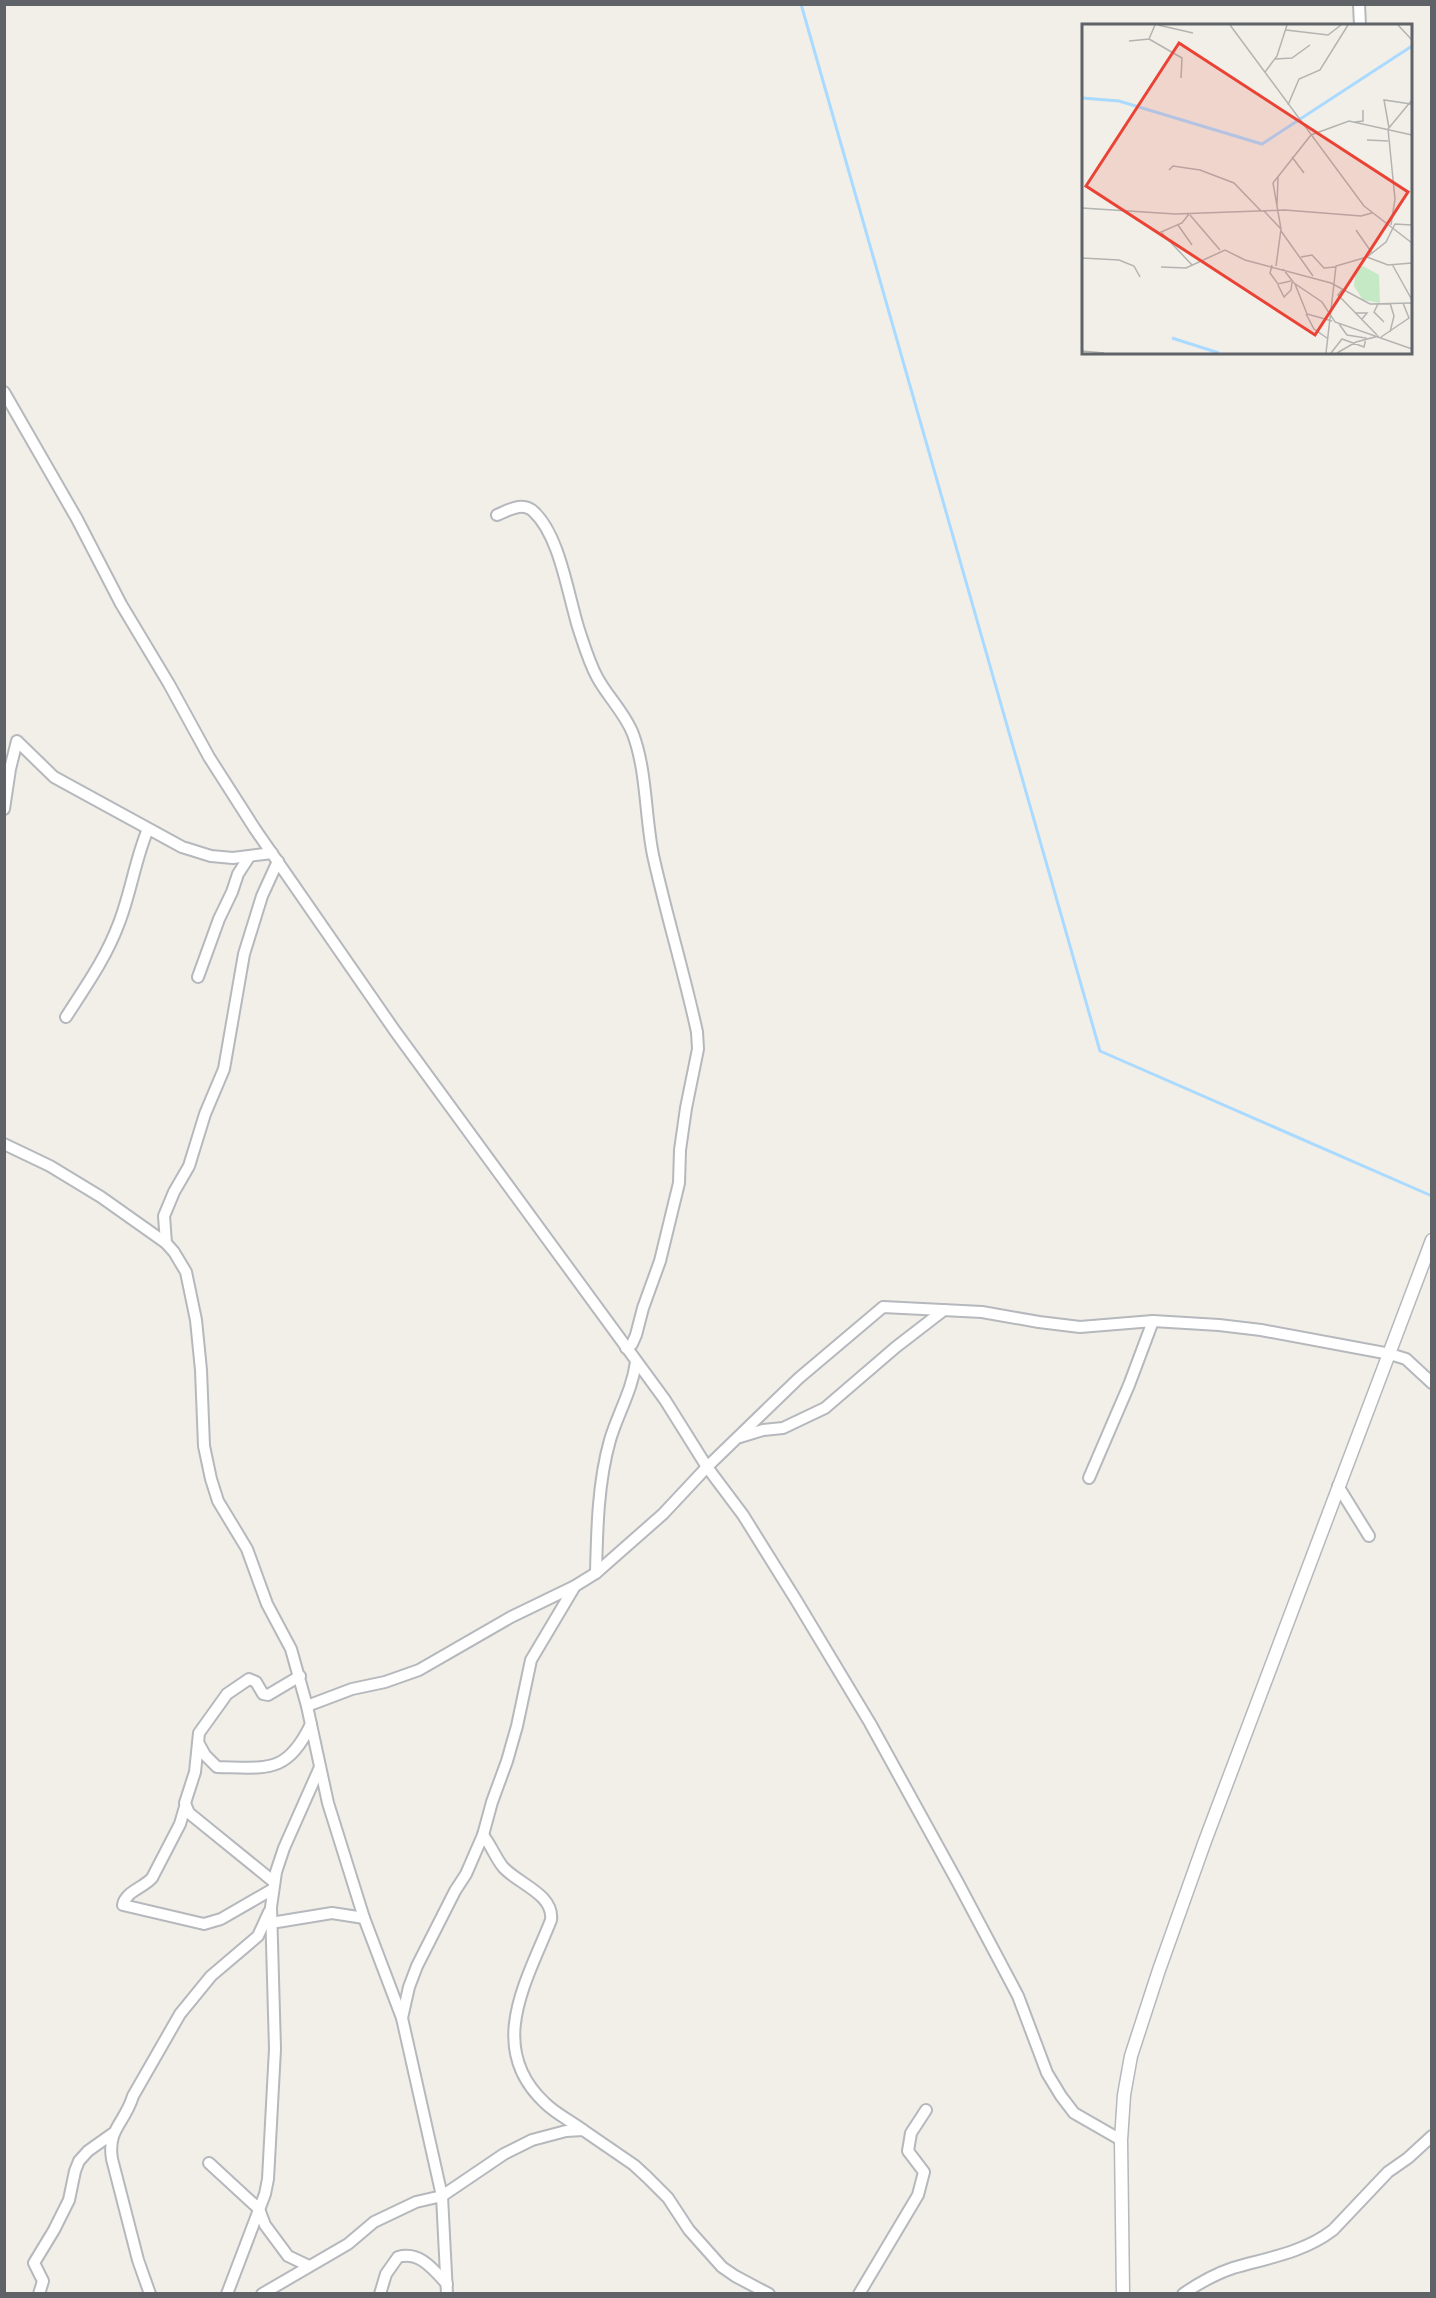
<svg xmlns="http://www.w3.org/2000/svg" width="1436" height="2298" font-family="Signika,sans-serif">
<rect width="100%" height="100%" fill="#f1efe8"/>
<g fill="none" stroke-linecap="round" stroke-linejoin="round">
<polyline stroke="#aadaff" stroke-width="3" points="801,4 1100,1051 1432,1196"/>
<g stroke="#b5b8bc" stroke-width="14">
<g id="minor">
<polyline points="1359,4 1360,26"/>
<polyline points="4,392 77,519 121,604 169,684 209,757 255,829 395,1031 665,1400 707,1467 743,1515 796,1600 870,1723 957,1881 1018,1996 1047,2073 1061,2096 1074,2113 1121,2140"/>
<path d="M497 515C509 510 523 501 534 512 560 536 568 596 579 630 584 645 589 662 597 677 607 696 625 713 633 734 647 772 645 816 653 855 666 914 684 972 697 1032L698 1049 686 1108 680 1150 679 1183 660 1261 643 1308 636 1335 632 1344 626 1348"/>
<polyline points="4,809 10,769 17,741 54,777 182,847 211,856 233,858 272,853"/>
<polyline points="198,977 219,919 232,892 238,874 249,857"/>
<path d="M66 1017C86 986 106 958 119 923 131 892 135 860 148 829"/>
<polyline points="4,1144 50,1166 101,1197 166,1243 174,1252 186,1272 196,1320 201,1370 204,1446 211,1479 218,1501 247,1549 267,1604 291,1649 307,1706 328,1803 364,1918 402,2018 442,2196 447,2294"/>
<polyline points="166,1243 164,1216 174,1192 189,1166 205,1114 224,1069 244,954 262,896 278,861"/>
<polyline points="740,1437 763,1430 783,1428 825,1408 896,1347 944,1310"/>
<polyline points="1089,1478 1129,1385 1153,1321"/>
<polyline points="1338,1486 1369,1536"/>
<path d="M596 1573C597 1529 598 1482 610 1440 618 1413 632 1391 636 1362"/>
<polyline points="307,1706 352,1689 385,1682 419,1670 511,1617 575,1586 596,1573 663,1514 707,1467 799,1378 883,1307 982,1312 1039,1322 1080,1327 1153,1321 1219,1325 1261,1330 1390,1354 1406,1359 1432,1383"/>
<path d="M199 1744 205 1755 217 1767C268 1768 287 1774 311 1724"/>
<path d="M185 1807 180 1824 152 1878C143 1888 125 1892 123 1905L204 1924 221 1919 273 1889"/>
<path d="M483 1835C491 1845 495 1857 503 1867 518 1884 554 1894 551 1920 527 1981 485 2047 545 2103 556 2114 571 2121 583 2130"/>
<polyline points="274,1882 189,1813 185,1803 195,1772 199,1733 227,1694 249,1679 256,1682 263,1694 268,1695 300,1676"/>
<polyline points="271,1923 332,1913 364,1918"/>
<polyline points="402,2018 409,1987 417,1966 455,1891 466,1874 483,1835 492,1802 507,1761 517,1726 531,1660 575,1586"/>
<polyline points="209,2163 259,2209 265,2225 288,2256 309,2266"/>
<polyline points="39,2294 43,2281 34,2263 54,2230 69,2200 75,2171 79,2161 88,2151 112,2134"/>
<path d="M150 2294 138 2260 112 2159C107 2129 125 2123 133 2096L180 2014 211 1976 258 1936 269 1912"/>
<polyline points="227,2294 265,2194 268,2179 275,2049 271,1907 276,1872 284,1848 320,1767"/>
<polyline points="262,2294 348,2244 374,2222 416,2202 442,2196 504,2154 532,2140 566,2131 583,2130 634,2165 647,2177 668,2198 689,2230 722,2267 735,2276 769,2294"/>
<path d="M380 2294 386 2274 398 2257C420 2251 433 2269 447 2284"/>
<polyline points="859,2294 918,2195 924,2172 908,2151 911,2133 926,2110"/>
<path d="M1183 2294C1199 2283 1215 2274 1233 2268 1267 2258 1303 2253 1333 2230L1388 2172 1408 2158 1432 2136"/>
</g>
</g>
<g stroke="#b5b8bc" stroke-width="15">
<polyline id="tertiary" points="1123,2294 1121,2140 1124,2095 1131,2056 1159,1970 1205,1841 1432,1240"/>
</g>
<use href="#minor" stroke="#fff" stroke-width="10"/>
<use href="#tertiary" stroke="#fff" stroke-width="12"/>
</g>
<g transform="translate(1082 24)">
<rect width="330" height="330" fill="#f1efe8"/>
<path d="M281 242 297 251 298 279 281 276 272 262 274 246Z" fill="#c5e8c5"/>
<path fill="none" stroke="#aadaff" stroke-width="3" d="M0 74 37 77 180 120 330 22M90 314 137 329"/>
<path fill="none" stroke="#b3b3b1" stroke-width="1.5" d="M76 1 111 9M148 1 282 182 330 219M316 1 330 16M204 6 246 11 259 1M67 15 100 34 99 54M47 17 67 15 73 1M193 35 210 34 228 21M183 48 195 32 205 1M206 81 217 55 238 46 266 1M273 98 281 97V86M307 104 302 76 329 80M285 116 306 117M210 133 222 149M87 146 91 142 118 146 152 159 179 187M195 181 196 153M0 184 93 190 203 186 279 192 290 189M182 187 199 205M107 190 100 199 79 208 110 241M108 191 138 226M96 201 110 221M309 201 313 175 306 105 330 76M274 206 290 229M199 207 231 252M219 233 230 231 242 244 253 243M285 233 306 241 330 239M0 234 37 236 52 242 58 253M310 240 330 276M190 241 188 249 196 260 209 257M194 242 199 205 191 159 229 111 267 97 330 111M79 243 104 244 143 226 163 236 249 259 288 280 330 279M201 245 212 259 240 278 253 298 330 325M213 260 225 290 250 297M196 261 202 273 209 266 210 258M260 266 256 271 295 311M308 279 312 292 308 308M296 280 292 288 302 298M273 289H285L280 295M224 290 232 305 245 314M299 313 327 294 321 279M0 327 22 329M244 329 254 242 285 233 304 218 313 200 330 201M249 329 260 315 282 323 284 314 265 311 257 300M255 329 274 318 297 312"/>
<path fill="#ea4335" fill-opacity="0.15" stroke="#ea4335" stroke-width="3" d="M97 19 326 168 233 311 4 162Z"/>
<rect width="330" height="330" fill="none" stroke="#5f6368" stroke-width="3"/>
</g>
<rect width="1436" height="2298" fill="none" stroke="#5f6368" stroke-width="12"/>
</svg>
